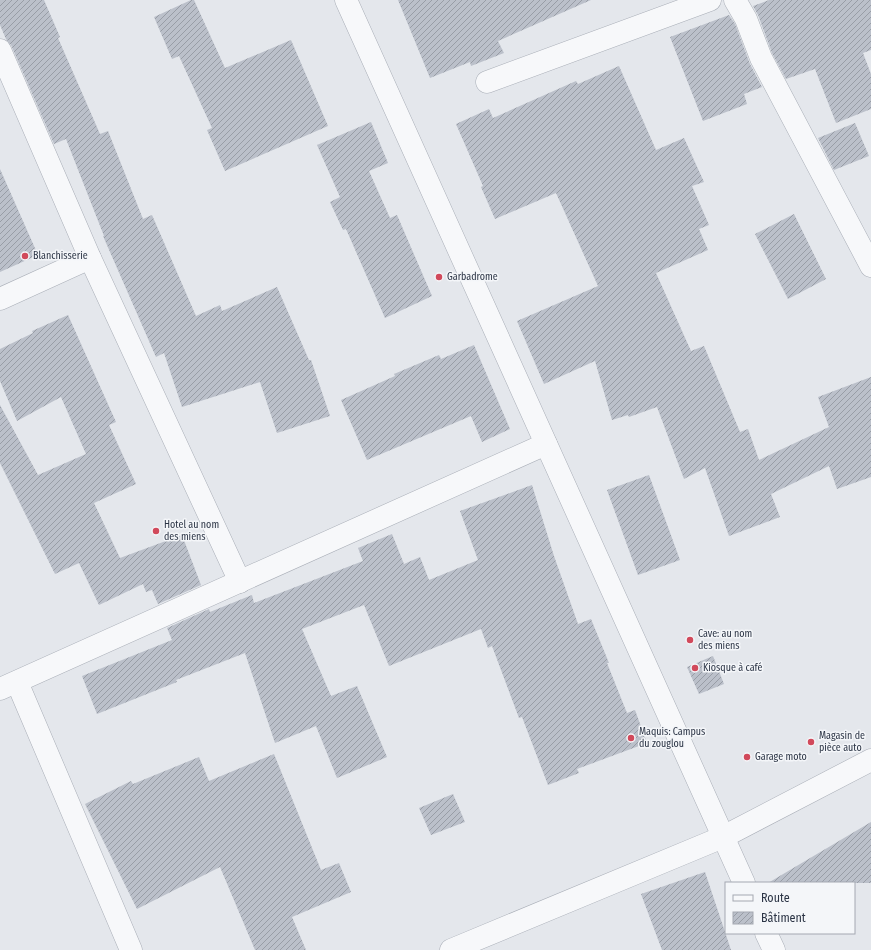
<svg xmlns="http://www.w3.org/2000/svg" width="871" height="950" font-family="'Fira Sans Condensed',sans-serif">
<defs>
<pattern id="building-hatch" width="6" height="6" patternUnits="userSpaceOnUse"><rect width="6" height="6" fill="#bbc0ca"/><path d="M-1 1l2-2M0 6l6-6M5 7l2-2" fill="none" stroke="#989da6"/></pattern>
</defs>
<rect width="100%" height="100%" fill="#e4e7ec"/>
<g fill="url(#building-hatch)">
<polygon points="0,0 44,0 60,37 58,38 100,134 108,131 143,219 152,215 196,316 220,305 222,311 277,287 309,360 311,360 330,416 277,433 260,382 182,407 164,353 156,357 103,236 104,236 66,139 54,144 11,45 6,39 0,25"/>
<polygon points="191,0 194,0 225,68 291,40 328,126 225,171 207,130 212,128 179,56 172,59 154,17"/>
<polygon points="398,0 591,0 498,41 504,53 471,66 470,62 430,78"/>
<polygon points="769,0 871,0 871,50 863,53 871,74 871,109 836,123 815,69 786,79 772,53 758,15 753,6"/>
<polygon points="729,15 735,24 750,64 762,87 744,94 747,104 703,121 670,37"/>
<polygon points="619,66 656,150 684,138 704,182 692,186 709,225 699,229 708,250 656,273 691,351 704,346 740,432 748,429 759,460 829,427 818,397 871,377 871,477 837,489 829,466 771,494 780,517 729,536 705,468 684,479 657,407 629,417 628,415 612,420 595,361 544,384 517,321 598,286 556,193 495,219 481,187 483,186 456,124 489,109 493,118 576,81 578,84"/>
<polygon points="371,122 388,163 369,171 390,218 397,215 432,296 385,318 346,229 343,230 330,202 340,197 317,145"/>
<polygon points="855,123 869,156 834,170 818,138"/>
<polygon points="0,169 38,255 0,272"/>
<polygon points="794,214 826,279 788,299 755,234"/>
<polygon points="68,315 116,422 109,425 136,484 94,503 120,558 182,535 201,585 158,604 152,590 146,592 143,584 99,605 79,563 55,574 0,463 0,405 38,475 86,454 61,397 17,421 0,381 0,349 33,333 32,331"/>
<polygon points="474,345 510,429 482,442 471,416 367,460 341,400 395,376 394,374 439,355 441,359"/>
<polygon points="649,475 680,560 638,575 607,490"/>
<polygon points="532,485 554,556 578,624 591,619 609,663 607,663 627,713 635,710 647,743 577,769 579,773 548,785 522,717 519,718 492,646 488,648 481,629 389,666 364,605 302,629 331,696 357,686 387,757 337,778 316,726 275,743 245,653 176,680 177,682 97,714 82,676 172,640 167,628 209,609 210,612 252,595 254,603 363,561 358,548 392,534 404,564 420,557 429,580 478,560 460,511"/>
<polygon points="713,656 724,684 699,694 687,667"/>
<polygon points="274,754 321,870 339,863 351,892 292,917 306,950 255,950 220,867 137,909 85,804 131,781 133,784 199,757 209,781"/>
<polygon points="453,794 465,822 431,835 419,808"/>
<polygon points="871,822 871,883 768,883"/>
<polygon points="705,872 731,950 662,950 641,894"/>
</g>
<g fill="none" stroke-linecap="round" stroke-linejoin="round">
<g stroke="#a9aeb7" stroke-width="23">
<g id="street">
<polyline points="346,0 744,883"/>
<polyline points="735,0 746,19 761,58 871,266"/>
<polyline points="0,50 90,258 240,582"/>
<polyline points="487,82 710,0"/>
<polyline points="0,299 90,258"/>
<polyline points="17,682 131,950"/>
<polyline points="0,689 546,444"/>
<polyline points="766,933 774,950"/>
<polyline points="451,950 723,837 871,760"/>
</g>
</g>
<use href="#street" stroke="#f7f8fa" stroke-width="22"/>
</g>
<g fill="#d1495b" stroke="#f4f6f9" stroke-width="1.5">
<circle cx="25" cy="256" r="4"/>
<circle cx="439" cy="277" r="4"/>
<circle cx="156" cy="531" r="4"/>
<circle cx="690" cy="640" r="4"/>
<circle cx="695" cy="668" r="4"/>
<circle cx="631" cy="738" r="4"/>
<circle cx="811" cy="742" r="4"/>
<circle cx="747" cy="757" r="4"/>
</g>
<g text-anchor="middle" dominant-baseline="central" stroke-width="3" stroke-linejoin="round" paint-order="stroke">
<g font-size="10" fill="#2b3445" stroke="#f4f6f9" text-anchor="start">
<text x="33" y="256">Blanchisserie</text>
<text x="447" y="277">Garbadrome</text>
<text x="164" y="525">Hotel au nom<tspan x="164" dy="12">des miens</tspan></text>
<text x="698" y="634">Cave: au nom<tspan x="698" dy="12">des miens</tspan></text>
<text x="703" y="668">Kiosque à café</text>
<text x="639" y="732">Maquis: Campus<tspan x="639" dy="12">du zouglou</tspan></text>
<text x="819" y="736">Magasin de<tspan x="819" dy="12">pièce auto</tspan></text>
<text x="755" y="757">Garage moto</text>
</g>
</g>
<rect x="725" y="882" width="130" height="52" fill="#f4f6f9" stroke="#a4a8b1"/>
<rect x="733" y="895" width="20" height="6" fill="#f7f8fa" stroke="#a4a8b1"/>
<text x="761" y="902" font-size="12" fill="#2b3445">Route</text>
<rect x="733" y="912" width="20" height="12" fill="url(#building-hatch)" stroke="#a4a8b1"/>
<text x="761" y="922" font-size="12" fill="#2b3445">Bâtiment</text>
</svg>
